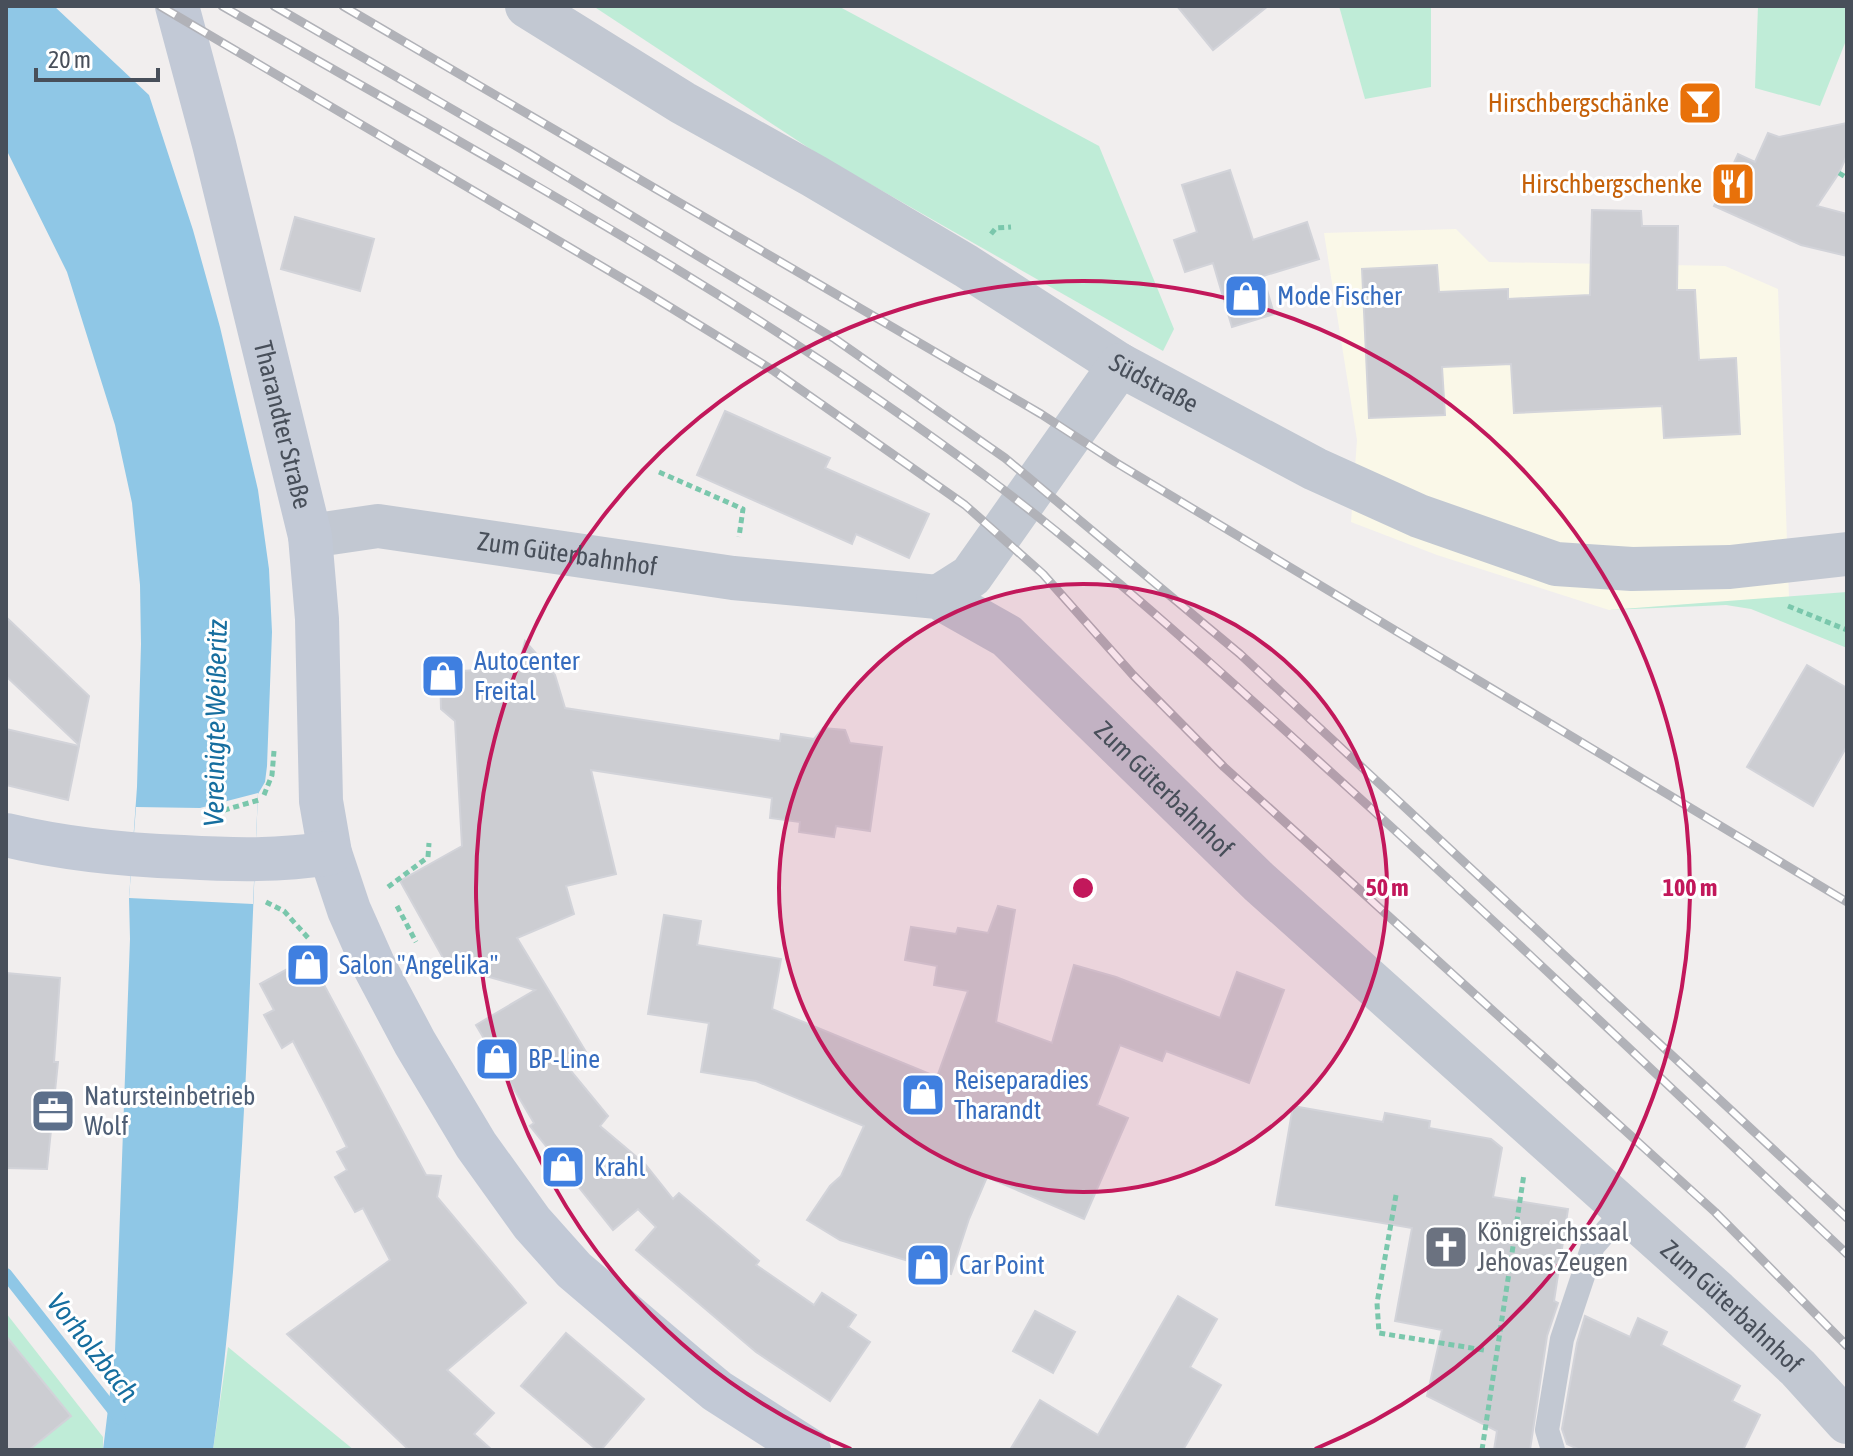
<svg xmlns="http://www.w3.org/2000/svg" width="1853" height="1456" font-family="'Asap Condensed',sans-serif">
<rect width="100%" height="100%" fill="#f1eeee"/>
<polygon fill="#faf8e8" points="1456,229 1489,262 1725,266 1778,289 1789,597 1609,610 1437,555 1351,522 1357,440 1324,233"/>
<g fill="#bfecd7">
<polygon points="593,6 838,6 1099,146 1174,329 1163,351 821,156"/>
<polygon points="1339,6 1431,6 1431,87 1365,99"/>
<polygon points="1758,6 1847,6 1847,38 1820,106 1755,88"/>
<polygon points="1847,592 1847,648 1751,609 1726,605 1609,610"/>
<polygon points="6,1313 103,1437 103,1450 6,1450"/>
<polygon points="228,1347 354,1450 213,1450"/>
</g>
<path fill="#8fc7e6" d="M6 6H54L149 95 193 230 220 327 258 490 269 569 272 632 267 766 265 782 258 794C248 1012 244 1233 213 1450H103L115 1352 130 939 129 898 137 787 141 644 140 585 132 503 115 425 67 272 6 149Z"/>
<polygon fill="#f1eeee" points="258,793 253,904 129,898 136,807 200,808"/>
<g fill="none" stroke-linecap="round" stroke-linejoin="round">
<polyline stroke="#8fc7e6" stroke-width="12" points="6,1274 120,1419"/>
</g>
<g fill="#cccdd2" stroke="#d2d3d9" stroke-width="2">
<polygon points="1177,6 1268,6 1213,50"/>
<polygon points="1847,123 1847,155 1839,173 1817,206 1847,214 1847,256 1801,245 1714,206 1738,154 1755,162 1768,133 1779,137"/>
<polygon points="1230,170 1253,240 1307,222 1319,259 1263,276 1274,314 1232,327 1213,263 1185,272 1174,240 1197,232 1182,185"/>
<polygon points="1592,210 1641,211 1642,226 1678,226 1677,290 1695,290 1699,360 1736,358 1740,434 1664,438 1662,406 1514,413 1511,364 1442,367 1445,415 1369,418 1362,269 1437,265 1439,292 1508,289 1508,299 1590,295"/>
<polygon points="295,217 374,239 360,291 281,269"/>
<polygon points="725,411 830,458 825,468 929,514 909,558 856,534 852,544 697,475"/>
<polygon points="6,617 89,696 79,745 6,676"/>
<polygon points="525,641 555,675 565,708 780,741 781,734 814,739 823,728 845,730 850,743 882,747 870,831 836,826 834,837 799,832 800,822 770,818 772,798 591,770 616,874 566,886 574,914 517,938 586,1052 566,1065 608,1116 600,1126 645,1164 673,1199 679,1193 759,1261 756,1265 814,1305 822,1293 856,1315 848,1327 870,1342 830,1401 756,1352 636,1250 656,1227 638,1209 613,1230 530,1126 534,1123 476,1025 535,990 447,965 400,881 462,846 455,721 441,709 440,672 518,668"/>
<polygon points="1807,665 1847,688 1847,746 1813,806 1747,767"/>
<polygon points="6,729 79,746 68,800 6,785"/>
<polygon points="998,906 1015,910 996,1022 1052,1043 1074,965 1116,977 1220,1018 1237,972 1284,990 1249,1083 1166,1051 1162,1061 1120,1045 1097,1105 1128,1118 1084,1219 987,1177 969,1219 951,1274 840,1240 807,1220 830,1186 841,1176 864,1126 756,1081 701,1072 709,1023 648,1014 664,915 701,921 697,945 781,959 772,1009 937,1077 968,991 934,985 937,966 905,960 911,927 956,934 958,928 988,933"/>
<polygon points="300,962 315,968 426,1175 441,1176 437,1197 526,1303 447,1370 494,1413 474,1434 492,1450 409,1450 287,1334 390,1260 363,1208 355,1212 335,1177 347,1170 337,1152 347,1147 325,1103 293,1041 282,1048 264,1015 274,1010 260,984"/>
<polygon points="6,973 60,978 54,1062 58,1062 47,1169 6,1168"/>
<polygon points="1293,1106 1383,1122 1385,1113 1430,1121 1429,1128 1491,1139 1502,1148 1493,1197 1568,1209 1554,1301 1558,1303 1547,1336 1530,1450 1494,1450 1497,1431 1427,1396 1442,1330 1395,1321 1412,1228 1276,1205"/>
<polygon points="1178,1296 1217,1319 1190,1367 1221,1385 1183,1450 1010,1450 1040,1400 1098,1435"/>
<polygon points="1035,1311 1075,1332 1053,1373 1013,1351"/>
<polygon points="1585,1316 1630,1337 1638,1318 1667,1332 1661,1345 1740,1386 1732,1401 1760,1415 1743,1450 1580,1450 1567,1444 1562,1429 1577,1343"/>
<polygon points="566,1333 644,1399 601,1450 597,1450 521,1386"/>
<polygon points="6,1336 71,1416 29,1450 6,1450"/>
</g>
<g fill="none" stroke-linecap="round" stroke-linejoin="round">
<g stroke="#7ac7ac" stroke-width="5" stroke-dasharray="6 4" stroke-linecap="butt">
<polyline points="1839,173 1847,178"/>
<polyline points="991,234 996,228 1011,227"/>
<polyline points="659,472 743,509 739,537"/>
<polyline points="1788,606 1847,630"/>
<polyline points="264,795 272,775 274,751"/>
<polyline points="214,813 259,800"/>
<polyline points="388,887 428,857 429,843"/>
<polyline points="266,902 284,911 310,940"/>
<polyline points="397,906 416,942"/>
<polyline points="549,1174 563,1167"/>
<polyline points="1396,1195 1377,1303 1379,1333 1484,1350"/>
<polyline points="1482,1450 1524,1174"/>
</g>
<polyline stroke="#c2c8d2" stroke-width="24" points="1553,1450 1547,1430 1562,1339 1593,1246 1625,1210"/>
<g stroke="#c2c8d2" stroke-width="44">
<path id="s1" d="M527 6 683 103 814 176 966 266 1120 365 1315 469 1419 516 1556 564 1632 569 1730 567 1847 554"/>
<path id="s2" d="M310 536 378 526 733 578 938 597 1007 636 1259 882 1717 1292 1798 1368 1847 1422"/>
<polyline points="938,597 971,576 1120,365"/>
</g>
<g stroke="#c2c9d6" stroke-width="44">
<path id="s3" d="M177 6 214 144 310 536 317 619 321 801 330 853 349 910 373 964 415 1043 476 1145 532 1223 574 1270 688 1367 717 1391 809 1450"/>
<path d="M6 835C65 849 123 855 183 857 233 860 280 861 330 853"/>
</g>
<g stroke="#b1b2b8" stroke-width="9">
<g id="rail">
<polyline points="160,6 647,293 774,371 965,505 1043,574 1133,675 1224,767 1715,1212 1847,1346"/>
<path d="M222 6C482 155 748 298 988 478 1109 569 1221 672 1333 774 1507 931 1676 1093 1847 1254"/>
<polyline points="274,6 528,153 835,339 1005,458 1240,654 1847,1218"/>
<polyline points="343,6 1041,414 1115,462 1847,902"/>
</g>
</g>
<use href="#rail" stroke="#fff" stroke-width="6" stroke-dasharray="18" stroke-linecap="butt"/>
</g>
<circle cx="1083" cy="888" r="304" fill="#c2185b" fill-opacity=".12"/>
<g fill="none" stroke="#c2185b" stroke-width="4">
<circle cx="1083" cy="888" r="304"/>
<path d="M851 1449A607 607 0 1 1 1315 1449"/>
</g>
<defs>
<g id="bar-square" transform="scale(2.3)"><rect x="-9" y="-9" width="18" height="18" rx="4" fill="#e8710a" stroke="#fff"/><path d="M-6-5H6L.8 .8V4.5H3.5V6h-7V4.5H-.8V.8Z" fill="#fff"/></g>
<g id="restaurant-square" transform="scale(2.3)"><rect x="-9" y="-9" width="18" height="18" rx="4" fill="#e8710a" stroke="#fff"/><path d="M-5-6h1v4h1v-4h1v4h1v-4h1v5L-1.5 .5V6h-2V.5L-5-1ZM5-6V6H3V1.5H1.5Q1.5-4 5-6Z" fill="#fff"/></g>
<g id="shop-square" transform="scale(2.3)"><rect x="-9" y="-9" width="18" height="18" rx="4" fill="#3f7fe0" stroke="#fff"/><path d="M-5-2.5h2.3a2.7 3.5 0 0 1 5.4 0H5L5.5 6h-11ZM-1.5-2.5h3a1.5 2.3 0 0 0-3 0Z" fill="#fff"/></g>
<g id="office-square" transform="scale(2.3)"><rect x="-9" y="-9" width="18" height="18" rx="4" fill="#5c6f8a" stroke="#fff"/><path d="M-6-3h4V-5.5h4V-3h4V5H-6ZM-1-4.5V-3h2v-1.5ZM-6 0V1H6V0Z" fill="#fff"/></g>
<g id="church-square" transform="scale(2.3)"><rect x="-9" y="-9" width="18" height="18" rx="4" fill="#6b7280" stroke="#fff"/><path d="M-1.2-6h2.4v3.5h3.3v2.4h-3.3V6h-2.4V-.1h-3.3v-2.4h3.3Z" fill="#fff"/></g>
</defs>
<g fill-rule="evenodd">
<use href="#bar-square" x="1700" y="103"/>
<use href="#restaurant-square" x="1733" y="184"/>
<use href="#shop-square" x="1246" y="296"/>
<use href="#shop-square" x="443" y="676"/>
<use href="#shop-square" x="308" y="965"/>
<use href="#shop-square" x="497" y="1059"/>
<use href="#shop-square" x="923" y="1095"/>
<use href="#office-square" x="53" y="1111"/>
<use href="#shop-square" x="563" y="1167"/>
<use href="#church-square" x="1446" y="1247"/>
<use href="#shop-square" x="928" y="1265"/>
</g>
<g text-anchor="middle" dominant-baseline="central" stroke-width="6" stroke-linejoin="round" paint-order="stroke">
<g font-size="26" fill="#c56008" stroke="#fff" text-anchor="end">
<text x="1669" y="103">Hirschbergschänke</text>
<text x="1702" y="184">Hirschbergschenke</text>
</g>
<g font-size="26" fill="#366cbe" stroke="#fff" text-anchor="start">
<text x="1277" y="296">Mode Fischer</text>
<text x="474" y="661">Autocenter<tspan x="474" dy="30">Freital</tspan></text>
<text x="339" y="965">Salon "Angelika"</text>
<text x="528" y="1059">BP-Line</text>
<text x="954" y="1080">Reiseparadies<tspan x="954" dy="30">Tharandt</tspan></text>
<text x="594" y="1167">Krahl</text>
<text x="959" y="1265">Car Point</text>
</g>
<g font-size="26" fill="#484f5a" stroke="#fff">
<text stroke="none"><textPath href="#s1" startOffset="732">Südstraße</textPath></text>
<text stroke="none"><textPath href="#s3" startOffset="432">Tharandter Straße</textPath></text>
<text stroke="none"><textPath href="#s2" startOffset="260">Zum Güterbahnhof</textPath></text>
<text stroke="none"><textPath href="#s2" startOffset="932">Zum Güterbahnhof</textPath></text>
<text stroke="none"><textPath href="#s2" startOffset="1700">Zum Güterbahnhof</textPath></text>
</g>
<g font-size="26" fill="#4e5e75" stroke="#fff" text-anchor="start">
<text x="84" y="1096">Natursteinbetrieb<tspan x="84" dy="30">Wolf</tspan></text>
</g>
<g font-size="26" fill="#5b616d" stroke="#fff" text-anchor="start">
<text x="1477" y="1232">Königreichssaal<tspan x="1477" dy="30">Jehovas Zeugen</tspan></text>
</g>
<g font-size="28" font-style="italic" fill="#166e9f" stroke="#fff">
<text transform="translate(215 723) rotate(-89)">Vereinigte Weißeritz</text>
<text transform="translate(93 1347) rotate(52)">Vorholzbach</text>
</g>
</g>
<circle cx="1083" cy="888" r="12" fill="#c2185b" stroke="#fff" stroke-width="4"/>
<g font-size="24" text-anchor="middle" font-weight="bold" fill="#c2185b" stroke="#fff" stroke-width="6" stroke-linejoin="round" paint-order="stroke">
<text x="1387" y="896">50 m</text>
<text x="1690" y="896">100 m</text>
</g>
<rect width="1853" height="1456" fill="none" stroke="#484f5a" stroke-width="16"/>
<path d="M36 68v12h122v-12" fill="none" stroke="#484f5a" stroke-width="4"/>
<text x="48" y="68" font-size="24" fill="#484f5a" stroke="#ffffff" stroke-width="6" paint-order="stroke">20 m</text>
</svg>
